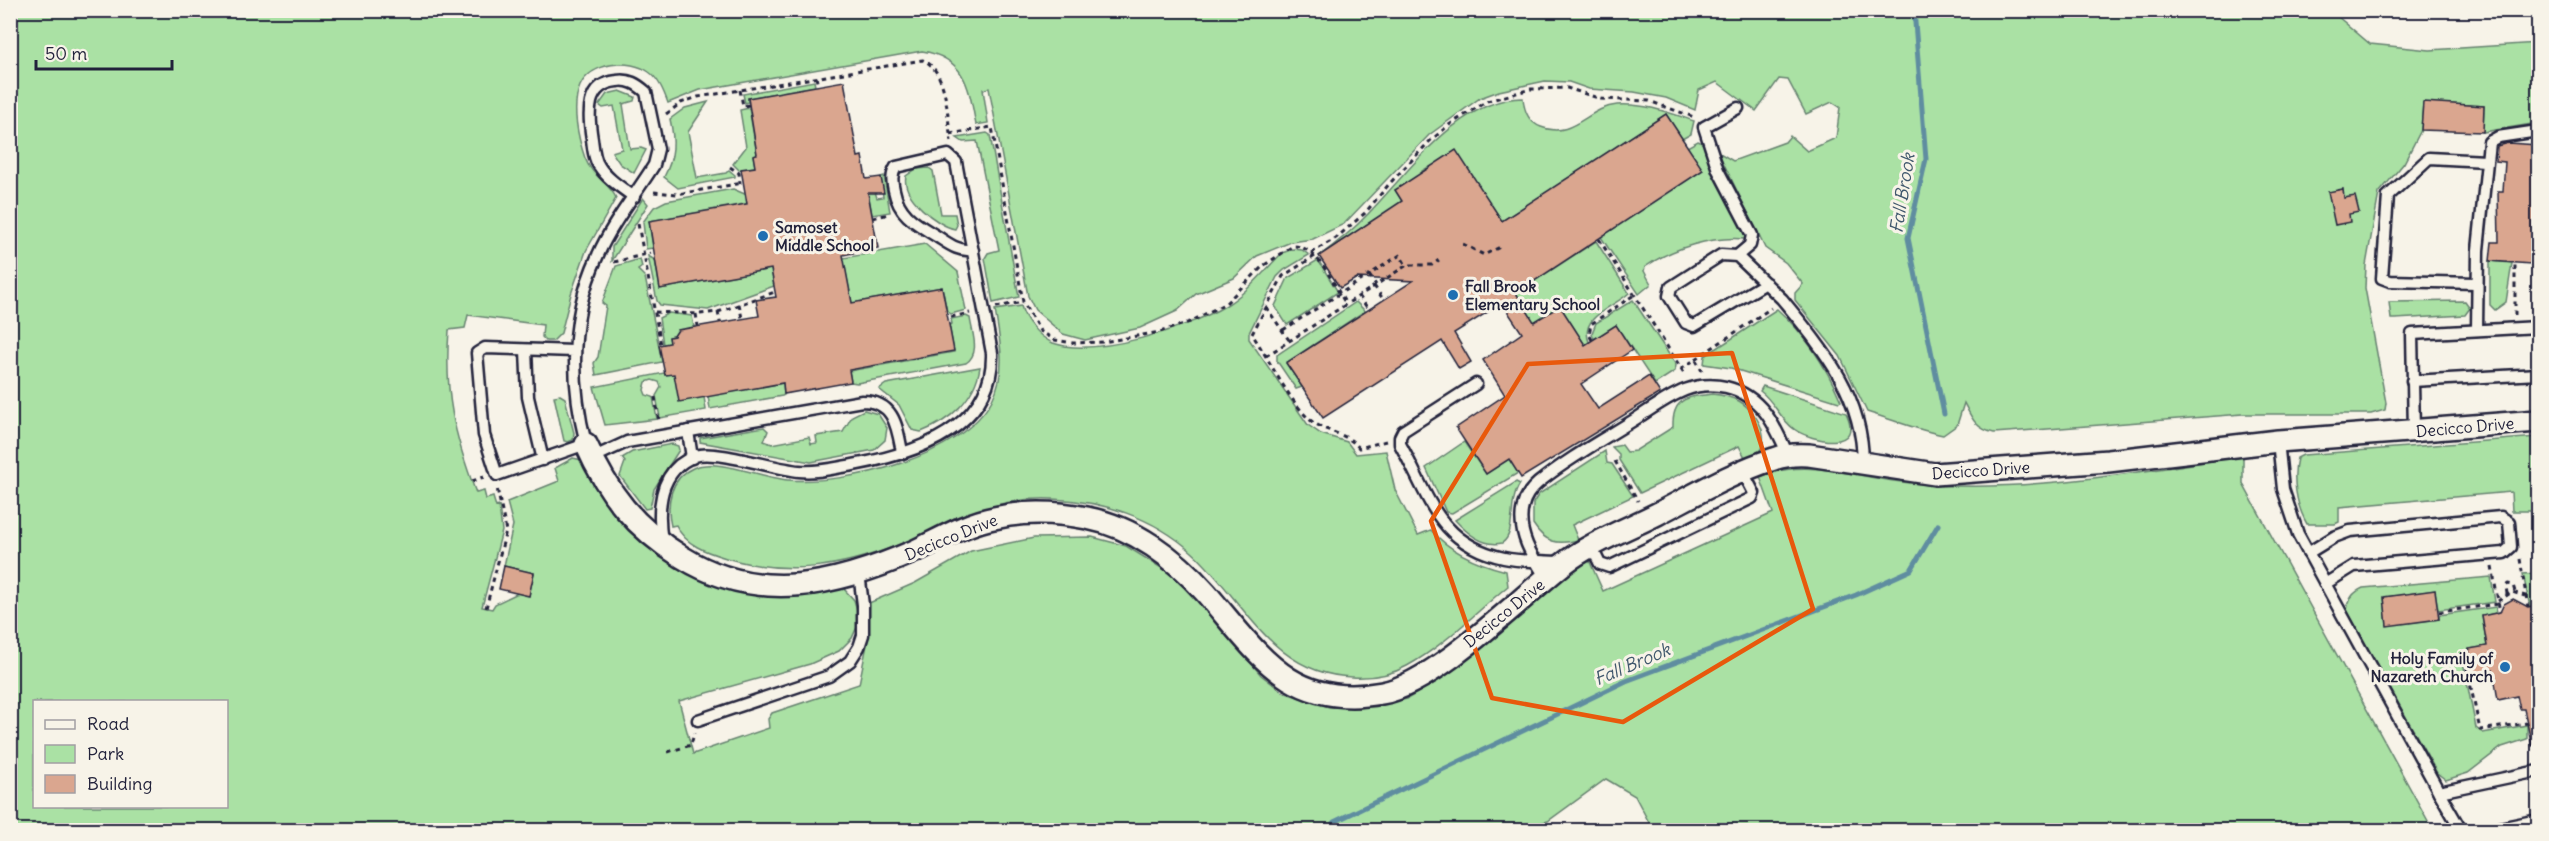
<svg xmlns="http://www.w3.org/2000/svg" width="2549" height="841" font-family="Delius,sans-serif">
<rect width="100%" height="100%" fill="#f7f3e8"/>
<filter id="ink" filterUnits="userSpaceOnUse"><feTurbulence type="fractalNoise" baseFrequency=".0167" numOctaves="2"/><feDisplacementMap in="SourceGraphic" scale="12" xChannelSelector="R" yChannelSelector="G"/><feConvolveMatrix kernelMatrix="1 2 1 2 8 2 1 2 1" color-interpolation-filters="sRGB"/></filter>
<g filter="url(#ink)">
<g fill="#aae1a4" stroke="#668270" stroke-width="1.5" fill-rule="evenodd">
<path d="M2330 10 2370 44 2430 50 2538 43V123L2483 132 2484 106 2423 103 2421 130 2404 163 2379 193 2366 265 2365 288 2386 403 2385 410 2371 414H2243L1994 433C1976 429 1972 419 1964 403L1957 425 1943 435C1917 430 1893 420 1867 412L1840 356 1795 300V293L1803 284 1786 263 1765 248 1718 152 1733 161 1785 142 1790 136 1807 151 1836 138 1840 107 1832 102 1806 114 1788 80 1779 79 1756 111 1717 82 1699 90 1695 110 1666 98 1634 92 1589 89 1569 82 1545 81 1499 91 1480 98 1429 135 1344 224 1313 239 1291 242 1257 256 1234 278 1196 294 1177 311 1140 328 1085 340 1063 334 1035 310 1028 296 989 88 983 89 988 123 976 125C969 88 966 58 922 51L700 90 668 103C664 92 659 79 649 72 630 58 591 62 580 86 571 107 578 138 585 158 592 177 610 183 616 198L586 251 571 294 561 333 553 341H546L542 337 543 325 468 315 465 328 449 330C444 394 454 434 476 493L484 491 486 499 493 497 496 507 499 506 502 531 482 607 492 609 495 604 518 593 529 595 534 573 504 566 513 525 507 502 559 481 555 468 573 458 582 460 599 492 640 539 768 595 794 596 844 589 854 600 860 620 852 638 839 651 810 664 679 701 693 754 769 728 768 719 772 713 859 684 868 640 869 603 915 583 971 551 1034 538 1092 537 1126 546 1168 572 1198 600 1261 675 1283 692 1329 707 1360 708 1407 699 1444 677 1584 561 1589 560 1603 591 1773 513 1760 477C1801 458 1851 475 1894 481 2005 497 2133 473 2243 456V484L2433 830H1653L1635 796 1606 779 1548 821 1514 830H11L10 11ZM34 702H226V806H34Z"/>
<polygon points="814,81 815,86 748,98 748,102 745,103 743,94"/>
<polygon points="620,91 635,97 634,101 623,104 630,149 641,148 646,150 634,173 620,164 612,152 622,149 614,106 603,108 599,105 607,94"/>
<path d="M1523 98C1524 111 1528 122 1541 127 1573 140 1588 107 1617 105 1644 103 1670 113 1694 121L1691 134 1682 139 1666 114 1502 221 1455 151 1430 172 1427 168 1422 171 1424 175 1395 190 1421 232 1391 209 1319 256C1337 243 1353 230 1368 214 1408 173 1459 98 1523 98Z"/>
<path d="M708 102 688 132 697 178 726 173 729 170 735 175V177L678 188 664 177C675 156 675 141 670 119L685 108Z"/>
<polygon points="749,108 757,154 753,155 755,167 739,170 733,164 746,147 740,110"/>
<polygon points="987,133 990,135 1019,297 993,303 985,258 988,253 999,250 977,141 963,142 957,138"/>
<path d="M1698 141 1704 144 1743 228 1745 239C1712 236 1672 248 1645 267L1644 271 1651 284 1639 294 1601 237 1702 170 1687 147Z"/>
<path d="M929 168 933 171 941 214H955L957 225 955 229C937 226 901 196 906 176L916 169Z"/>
<polygon points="884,176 890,212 872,215 866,180 871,179 877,198 883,197 881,177"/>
<polygon points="733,189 761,201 649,221 653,248 646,249 643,222 654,207 666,201"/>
<polygon points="643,198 648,204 612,261 612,247"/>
<path d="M1596 241 1629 293C1614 307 1579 316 1589 342L1585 345 1560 306 1534 322 1516 293Z"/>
<polygon points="925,244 958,272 966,310 951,314 947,312 942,287 852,303 843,258"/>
<path d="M1293 249 1302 250 1309 255 1284 270 1277 277 1249 333V339L1308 425 1321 434 1347 442 1356 454 1386 451 1395 490 1418 535 1431 530C1450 552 1478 564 1506 571L1508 586C1476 612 1444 646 1407 666 1389 676 1371 678 1352 677 1271 674 1245 600 1192 552 1153 517 1103 501 1052 499 992 496 952 524 898 545 840 568 787 576 726 558 706 552 685 545 676 525L671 526C666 504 670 478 693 468 718 457 761 478 788 480 847 485 962 457 992 400 1007 371 1000 341 995 310L1021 306C1025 321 1039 337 1053 343 1094 358 1189 328 1225 306 1247 293 1264 271 1282 253Z"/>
<polygon points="648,256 655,260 660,289 771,269 774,286 708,310 660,305 657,301"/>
<polygon points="640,259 642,267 638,270 645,277 662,362 596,375 594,363 598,357 606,306 602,303 616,266"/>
<polygon points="1318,260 1338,292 1287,325 1275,306 1288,278"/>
<polygon points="2490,261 2512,263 2506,302 2495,310 2490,305"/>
<polygon points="1633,300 1676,365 1675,371 1655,384 1616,325 1594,339 1592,333 1596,323"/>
<polygon points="2465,301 2470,308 2465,315 2395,319 2391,319 2389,302"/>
<polygon points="1356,302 1365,311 1286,363 1302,387 1296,389 1277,361 1277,355"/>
<path d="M1777 309C1805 334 1826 366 1841 401L1839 402 1731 368 1704 364 1705 356Z"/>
<polygon points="669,313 692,316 694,327 678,330 674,336 669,337 670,343 663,344 659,318"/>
<path d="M966 316 970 318C972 333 981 353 966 363L857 383 851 382 849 371 954 352 949 325 952 324 951 319Z"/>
<path d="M980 367C975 399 950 421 921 432L912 430 899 405 879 389 886 384Z"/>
<polygon points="664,373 665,375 674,374 704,397 706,410 660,418 656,396 661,387 659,382 652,380 646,382 644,390 646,395 653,397 657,419 605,425 594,387"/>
<polygon points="783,383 784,395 782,396 710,409 708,396"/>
<path d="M1763 386 1846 413C1865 452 1812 442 1794 429 1780 419 1774 401 1760 391Z"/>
<path d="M1712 394C1722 395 1731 397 1739 401 1760 413 1778 450 1746 459L1739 446 1640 493 1619 460V454L1612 447 1622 445 1627 452 1635 451 1673 427C1672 398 1687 397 1712 394Z"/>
<polygon points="560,395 565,398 574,433 573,440 568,442 564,441 554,396"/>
<polygon points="864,410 878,414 887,428 885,440 874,450 811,462 700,442 700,438 764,427 768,431 764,441 772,444 809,437 811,444 817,443 816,436 843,432 852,416"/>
<path d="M2538 437V549H2535L2531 511H2512L2511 492 2339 507V522L2335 524H2307C2296 505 2292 479 2297 458L2303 455Z"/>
<polygon points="1464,442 1486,474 1509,459 1518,473 1452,513 1446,512 1426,468"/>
<polygon points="672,444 678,446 679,450 654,489 650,508 645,509 620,476 625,462 622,458 632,452"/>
<path d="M1605 451 1607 463 1612 464 1633 496 1572 525 1578 540C1558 545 1545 543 1533 524V503L1539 494Z"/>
<path d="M1516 482 1520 484C1507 503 1517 533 1502 543 1483 547 1467 533 1455 520Z"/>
<polygon points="2536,557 2538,557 2538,605 2530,607 2523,574 2538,573"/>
<path d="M2491 577 2495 602 2438 610 2435 590 2384 598 2387 625 2439 619V615L2496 607 2497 613 2482 616 2487 646 2469 649 2471 660 2463 662 2476 728 2483 733 2527 725V739L2502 747 2468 773 2446 780 2437 773 2347 610C2349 599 2352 593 2363 588Z"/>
</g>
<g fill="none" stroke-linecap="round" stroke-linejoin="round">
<g stroke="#5e8da0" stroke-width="5">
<polyline points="1914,10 1926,159 1908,238 1944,414"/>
<polyline points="1328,830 1334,822 1626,681 1856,595 1911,570 1938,525"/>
</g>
</g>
<g fill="#daa68f" stroke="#22223b" stroke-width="1.5">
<polygon points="844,81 858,157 862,156 866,179 881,177 884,193 868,193 878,248 843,255 852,303 942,287 954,351 849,370 851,382 784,394 783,383 679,402 674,374 665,375 659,345 670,343 669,337 674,336 678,330 759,316 756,300 776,297 771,269 660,289 649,221 747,204 741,169 755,167 753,155 757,154 748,98"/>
<polygon points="2423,102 2484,106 2483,132 2421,130"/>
<polygon points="1666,114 1703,170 1516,293 1534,322 1560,306 1585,345 1616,325 1632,350 1581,384 1598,409 1649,376 1660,393 1521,478 1509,459 1486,474 1456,428 1505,395 1483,360 1522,333 1502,303 1454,333 1471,362 1459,369 1442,341 1323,418 1286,363 1413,281 1357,278 1340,288 1319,256 1402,201 1395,190 1456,150 1502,221"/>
<polygon points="2508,143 2538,145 2536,187 2538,187 2538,222 2533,222 2531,264 2490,261 2492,242 2499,242 2498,191 2503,191 2505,162 2496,161 2497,146"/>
<polygon points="2343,189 2344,198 2355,196 2359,212 2349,214 2350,222 2335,225 2328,192"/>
<polygon points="504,566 534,573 529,596 499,589"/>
<polygon points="2435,590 2439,619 2387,626 2384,597"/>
<polygon points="2513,599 2528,607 2538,605 2538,745 2532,746 2524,709 2520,709 2517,696 2498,700 2493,670 2473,674 2469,649 2487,646 2482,616 2500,612 2504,604"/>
</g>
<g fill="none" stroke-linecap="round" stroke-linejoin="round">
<g stroke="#22223b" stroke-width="15">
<g id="lane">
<polyline points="1737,256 1750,245 1752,235 1718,170 1704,127 1738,108"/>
<path d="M1766 283 1694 326 1686 323 1669 296 1671 287 1721 255 1737 256 1782 299C1823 349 1863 395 1863 463"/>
<polyline points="2476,283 2390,281 2382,278 2388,196 2429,158 2486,161"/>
<polyline points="2477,330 2478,250 2489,142 2498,137 2538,131"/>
<polyline points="526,350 528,397 543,460"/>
<path d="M574 351 485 348 477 353 484 435 497 475 586 444C570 381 570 315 598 255 612 223 636 194 654 165L658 149 646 92C637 84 629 79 617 81 585 84 588 115 592 139 593 148 594 159 599 166 607 179 622 188 634 197"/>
<polyline points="2412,381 2538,374"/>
<path d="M1476 384 1403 431 1400 437V444C1429 496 1438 544 1504 558 1523 562 1545 561 1564 562"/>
<polyline points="688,431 692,458"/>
<polyline points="2414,431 2412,334 2538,327"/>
<polyline points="2278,441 2283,489 2298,534 2439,792 2538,771"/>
<path d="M592 458 627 442 862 401C894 401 897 426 902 452"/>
<path d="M662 542C657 509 658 470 695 456 716 449 774 469 799 471 817 473 835 468 853 465 915 454 994 428 992 353L956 162 948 155 896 167C891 175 892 181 894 190 899 216 917 224 938 237 949 244 959 252 973 250"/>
<polyline points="1591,546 1600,564 1609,567 1752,498 1754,493 1743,472"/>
<polyline points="2308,553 2334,537 2350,531 2501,517 2509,522 2511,547 2504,553 2354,566 2325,584"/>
<path d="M1546 578C1533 558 1516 532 1523 506 1525 497 1531 489 1538 483 1567 459 1602 440 1634 420 1650 410 1667 397 1685 390 1698 385 1713 384 1726 387 1761 395 1775 425 1788 455"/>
<polyline points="698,720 829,676 850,661 859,647 863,635 863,605 859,573"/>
<polyline points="2439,792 2461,830"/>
<polyline points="2490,830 2538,820"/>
</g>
</g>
<g stroke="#22223b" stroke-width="26">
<path id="street" d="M586 444C608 494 635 528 682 557 759 605 837 585 915 551 940 539 967 523 994 518 1024 511 1057 512 1087 518 1134 527 1175 558 1206 593 1258 653 1290 710 1382 693 1434 684 1518 600 1562 565 1590 543 1625 530 1657 514 1694 495 1733 472 1774 459 1785 455 1796 454 1809 455L1935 474 2108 461 2278 441 2538 421"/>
</g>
<g stroke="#22223b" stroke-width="3" stroke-dasharray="4.5 4.5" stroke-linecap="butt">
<polyline points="816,77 818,86"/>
<polyline points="740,90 743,106 749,105"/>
<path d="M666 114 681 103 698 97 923 60C948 71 947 117 951 141"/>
<path d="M950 134 992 127 1023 302 1040 331 1055 340 1073 343 1103 342 1160 332 1190 322 1226 303 1263 266 1293 246C1318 245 1334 286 1346 304"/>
<polyline points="730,167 739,173 740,184"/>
<polyline points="654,192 677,194 743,183"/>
<polyline points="873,218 889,214"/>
<polyline points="638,224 661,345"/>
<polyline points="1599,239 1684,373"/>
<polyline points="1463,244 1484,255 1502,246"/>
<polyline points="2532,251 2538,252 2534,312"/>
<polyline points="1311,253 1336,238 1365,213 1390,183 1430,141 1449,125 1487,101 1531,89 1567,88 1601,99 1649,101 1694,117"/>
<path d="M1315 256 1283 276 1252 334C1270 361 1285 394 1307 417 1322 433 1346 431 1359 448L1386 441"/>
<polyline points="614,262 651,253"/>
<polyline points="1369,275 1376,285"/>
<polyline points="1374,286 1383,299"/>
<polyline points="1359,296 1368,309"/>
<polyline points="739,304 742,318"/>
<polyline points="996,307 1023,302"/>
<polyline points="1266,307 1289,340"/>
<polyline points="655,312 699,314 718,312 775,292"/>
<polyline points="718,312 720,322"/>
<polyline points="696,314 698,326"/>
<polyline points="2515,315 2515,263"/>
<polyline points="951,317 970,313"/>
<polyline points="1283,330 1400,255 1406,265"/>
<polyline points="1592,340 1589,334 1591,324 1634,295"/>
<polyline points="1266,356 1407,265 1432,265 1439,260"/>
<polyline points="1696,360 1702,371"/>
<polyline points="1681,369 1771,308"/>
<polyline points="655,397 659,421"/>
<polyline points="1615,461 1638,501"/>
<polyline points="472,481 484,477"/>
<polyline points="2520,559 2528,607"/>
<polyline points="2492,567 2500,612"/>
<polyline points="2507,594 2506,586 2508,584 2513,585 2515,592"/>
<polyline points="2498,601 2512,592 2525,596"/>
<polyline points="486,608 506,531 497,488"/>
<polyline points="2439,612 2498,604"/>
<polyline points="2471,664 2466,664 2480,730 2527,723"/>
<polyline points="2536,735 2538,748"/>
<polyline points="668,752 691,745 694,733"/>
</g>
<use href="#lane" stroke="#f7f3e8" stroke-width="10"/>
<use href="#street" stroke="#f7f3e8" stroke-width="21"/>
</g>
</g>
<path fill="none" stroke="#e8590c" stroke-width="4.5" stroke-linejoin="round" d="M1732 353 1813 609 1623 722 1492 698 1431 521 1528 364Z"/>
<g fill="#1f6fb2" stroke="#f7f3e8" stroke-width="2">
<circle cx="763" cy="236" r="6"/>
<circle cx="1453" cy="295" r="6"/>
<circle cx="2505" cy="667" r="6"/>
</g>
<g text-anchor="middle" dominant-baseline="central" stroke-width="6" stroke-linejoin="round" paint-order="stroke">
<g font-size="16" font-weight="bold" fill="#22223b" stroke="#f7f3e8" text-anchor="start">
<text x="775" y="227">Samoset<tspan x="775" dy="18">Middle School</tspan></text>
<text x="1465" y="286">Fall Brook<tspan x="1465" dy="18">Elementary School</tspan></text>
<text x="2493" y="658" text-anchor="end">Holy Family of<tspan x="2493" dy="18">Nazareth Church</tspan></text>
</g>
<g font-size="16" fill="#22223b" stroke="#f7f3e8">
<text transform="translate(2465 427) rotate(-5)">Decicco Drive</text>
<text transform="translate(1981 470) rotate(-4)">Decicco Drive</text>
<text transform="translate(951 537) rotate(-22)">Decicco Drive</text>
<text transform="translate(1504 613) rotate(-39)">Decicco Drive</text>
</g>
<g font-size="18" font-style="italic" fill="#40586d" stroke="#f7f3e8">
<text transform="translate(1902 193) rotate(-81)">Fall Brook</text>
<text transform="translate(1632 664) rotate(-23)">Fall Brook</text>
</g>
</g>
<rect width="2549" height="841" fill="none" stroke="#f7f3e8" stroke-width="36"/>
<rect x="18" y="18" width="2513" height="805" fill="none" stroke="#22223b" stroke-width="2" filter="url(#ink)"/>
<rect x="33" y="700" width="195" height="108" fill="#f7f3e8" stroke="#a29fa3" stroke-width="1.5"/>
<rect x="45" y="720" width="30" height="9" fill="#f7f3e8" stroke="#a29fa3" stroke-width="1.5"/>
<text x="87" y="730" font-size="18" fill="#22223b">Road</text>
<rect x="45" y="745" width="30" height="18" fill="#aae1a4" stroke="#a29fa3" stroke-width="1.5"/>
<text x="87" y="760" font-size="18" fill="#22223b">Park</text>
<rect x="45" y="775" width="30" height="18" fill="#daa68f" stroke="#a29fa3" stroke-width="1.5"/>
<text x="87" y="790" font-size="18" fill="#22223b">Building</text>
<path d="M36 60v9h136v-9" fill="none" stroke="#22223b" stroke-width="3"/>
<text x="45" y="60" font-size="18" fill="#22223b" stroke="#f7f3e8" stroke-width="4.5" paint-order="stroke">50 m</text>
</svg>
